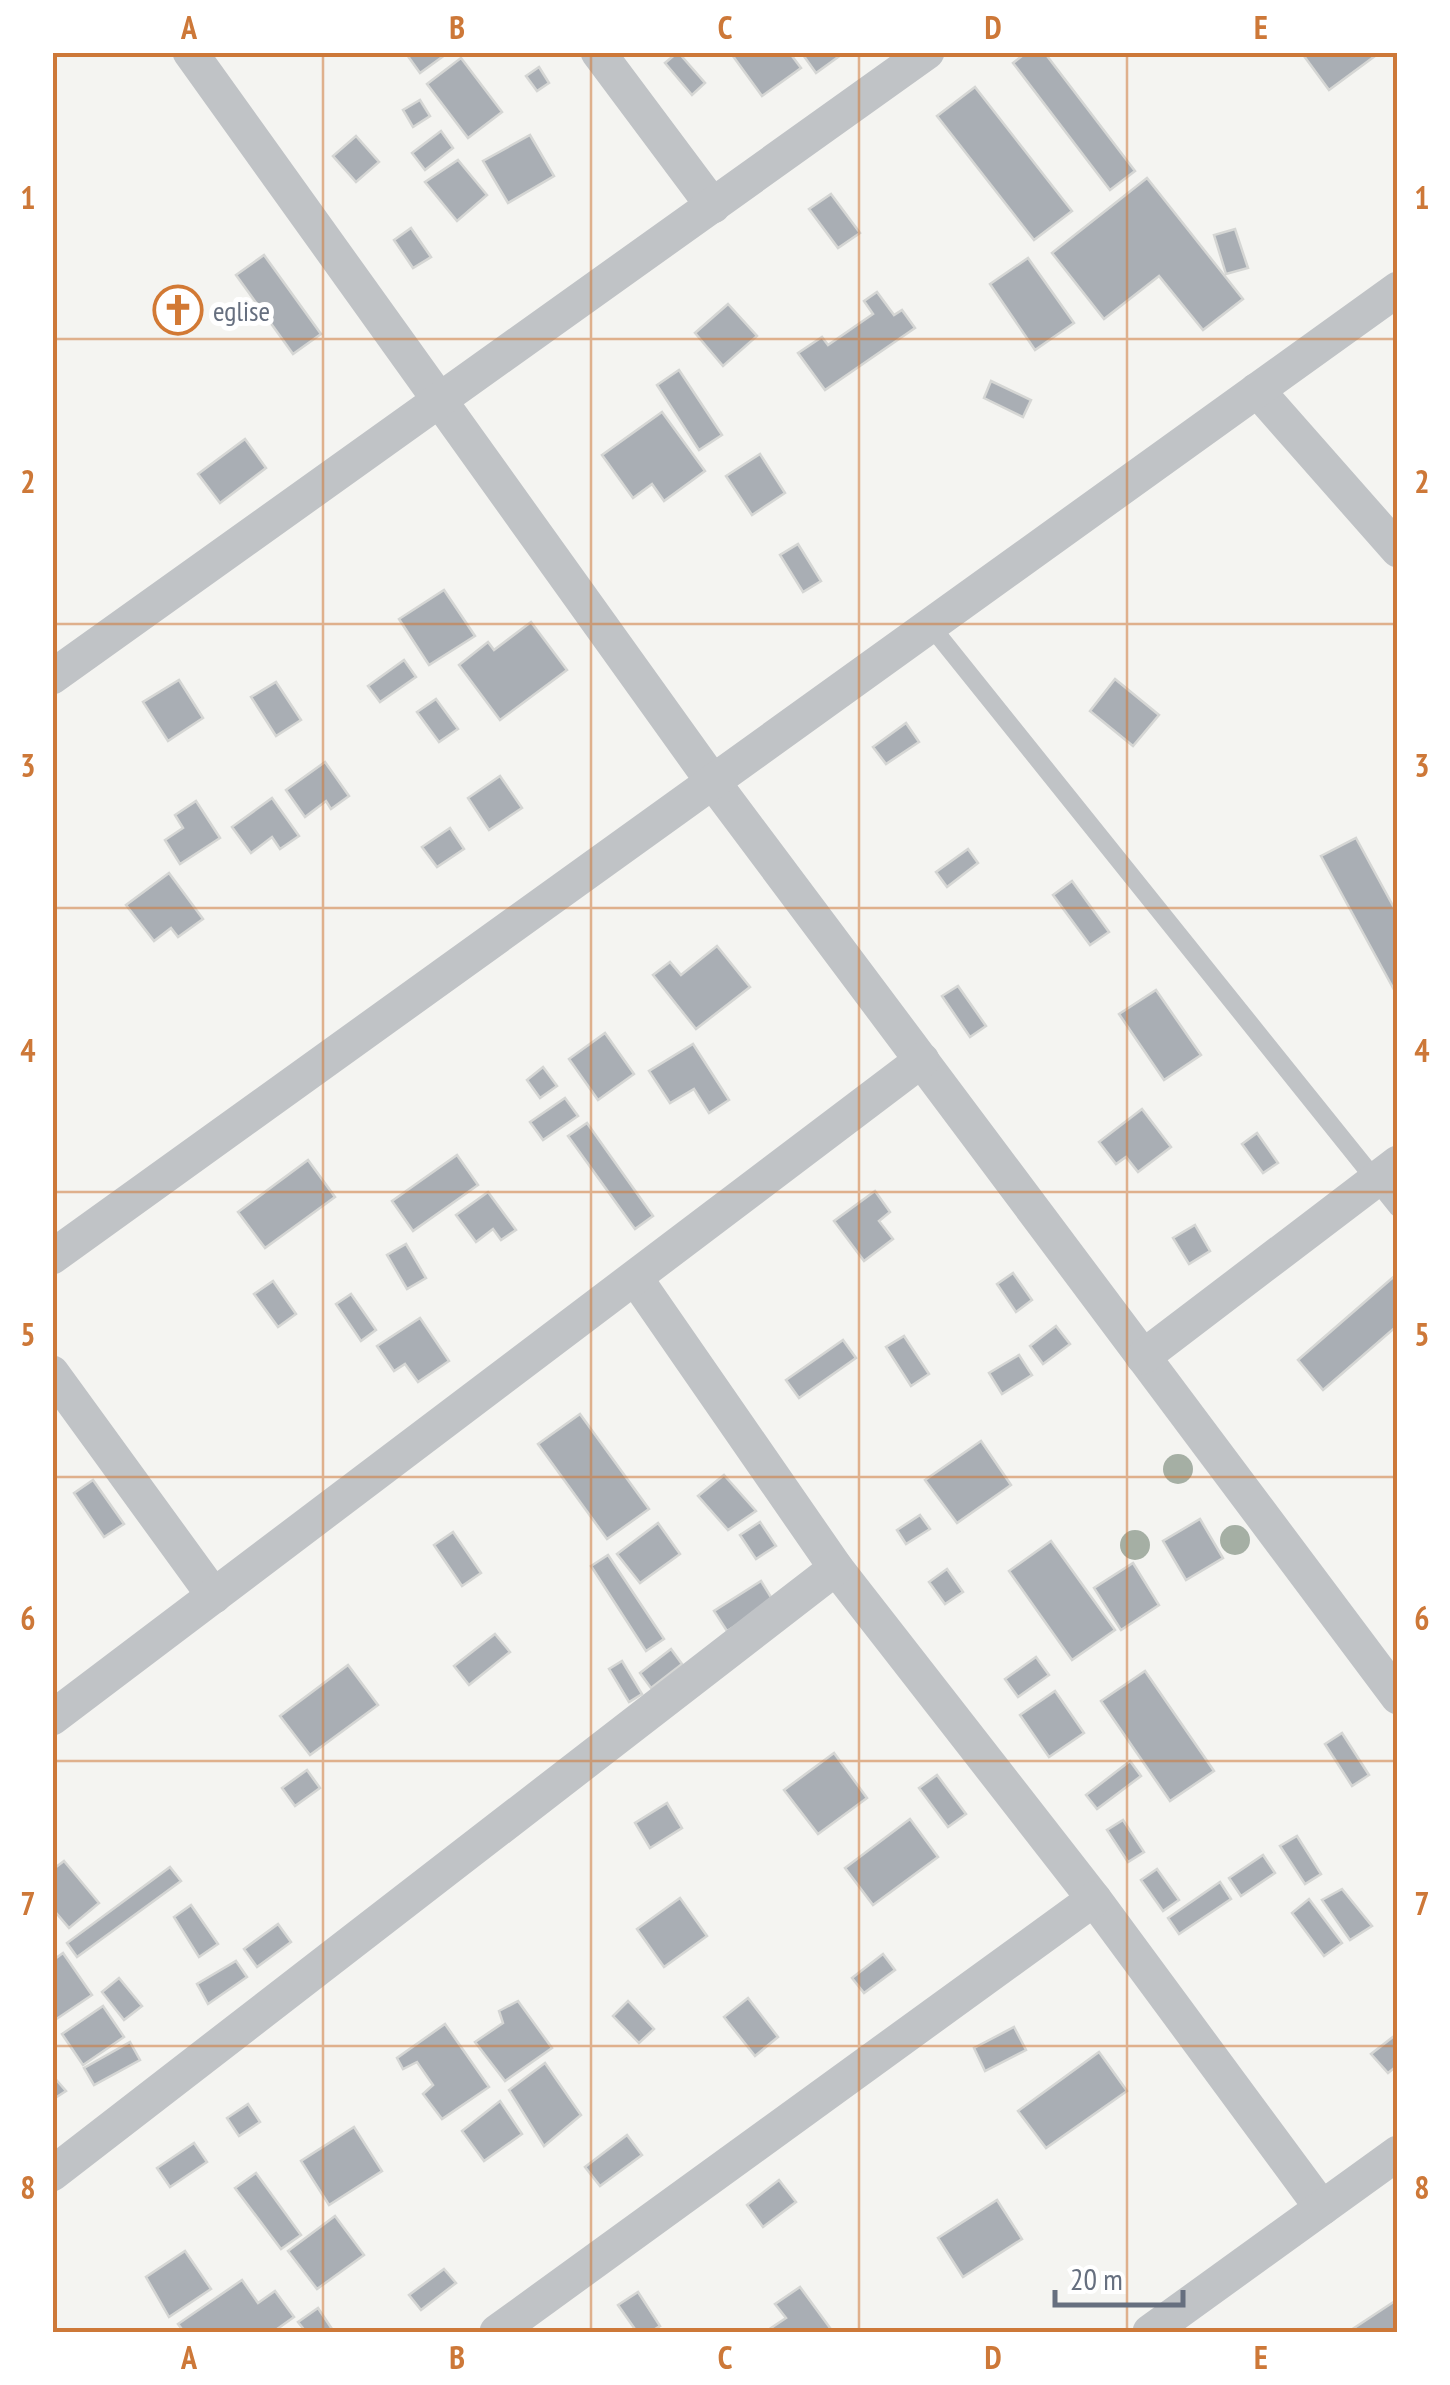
<svg xmlns="http://www.w3.org/2000/svg" width="1450" height="2385" font-family="'PT Sans Narrow',sans-serif">
<rect width="100%" height="100%" fill="#f4f4f1"/>
<g fill="#a9aeb4" stroke="#d5d6d4" stroke-width="2.5">
<polygon points="405,52 449,52 420,73"/>
<polygon points="678,52 705,83 692,95 665,63"/>
<polygon points="730,52 789,52 801,68 762,96"/>
<polygon points="801,52 845,52 816,73"/>
<polygon points="1027,52 1044,52 1135,171 1110,190 1013,63"/>
<polygon points="1309,52 1372,52 1375,56 1329,90 1304,56"/>
<polygon points="461,58 502,112 468,138 427,84"/>
<polygon points="539,67 549,83 537,91 526,76"/>
<polygon points="975,87 1072,211 1034,240 937,116"/>
<polygon points="420,100 430,116 413,127 403,110"/>
<polygon points="441,131 453,148 425,170 412,153"/>
<polygon points="530,135 554,176 508,203 483,161"/>
<polygon points="356,136 379,162 356,182 333,156"/>
<polygon points="458,160 487,195 457,221 425,182"/>
<polygon points="1147,178 1243,299 1203,330 1159,276 1104,319 1052,253"/>
<polygon points="831,194 860,233 838,248 809,209"/>
<polygon points="411,228 431,257 413,268 394,240"/>
<polygon points="1235,229 1248,268 1226,274 1214,235"/>
<polygon points="264,255 321,334 293,354 236,275"/>
<polygon points="1028,258 1074,323 1035,350 990,284"/>
<polygon points="877,292 894,315 902,310 915,328 825,390 798,353 822,337 828,345 873,314 864,301"/>
<polygon points="728,304 757,336 723,366 695,333"/>
<polygon points="679,370 722,435 699,450 657,385"/>
<polygon points="991,381 1031,400 1023,417 984,398"/>
<polygon points="662,412 705,471 664,501 652,484 633,498 602,455"/>
<polygon points="245,439 266,468 220,503 198,474"/>
<polygon points="760,454 785,493 752,515 726,476"/>
<polygon points="798,544 821,581 803,592 780,555"/>
<polygon points="444,590 475,636 429,665 399,619"/>
<polygon points="531,622 567,670 500,720 459,665 488,642 494,650"/>
<polygon points="404,660 416,677 380,702 368,686"/>
<polygon points="1115,679 1159,715 1133,746 1090,711"/>
<polygon points="179,680 203,718 168,741 143,702"/>
<polygon points="276,682 301,720 276,736 251,697"/>
<polygon points="436,699 458,729 439,742 417,712"/>
<polygon points="906,723 919,742 886,764 873,747"/>
<polygon points="325,762 349,796 331,809 326,801 305,817 286,790"/>
<polygon points="500,776 522,808 489,830 468,798"/>
<polygon points="272,798 299,836 280,849 272,837 251,853 232,827"/>
<polygon points="196,801 220,838 180,864 165,840 183,828 175,815"/>
<polygon points="450,828 464,849 437,867 422,847"/>
<polygon points="1356,838 1398,915 1398,997 1321,856"/>
<polygon points="968,849 978,863 947,887 936,872"/>
<polygon points="169,873 203,919 178,937 171,928 154,941 126,905"/>
<polygon points="1072,881 1109,932 1090,945 1053,895"/>
<polygon points="717,946 750,987 696,1029 653,975 670,962 681,975"/>
<polygon points="958,986 986,1026 970,1037 942,996"/>
<polygon points="1156,990 1201,1055 1164,1080 1119,1014"/>
<polygon points="605,1033 634,1074 598,1100 569,1059"/>
<polygon points="693,1044 729,1100 709,1113 694,1089 670,1103 649,1071"/>
<polygon points="543,1067 557,1086 540,1098 527,1080"/>
<polygon points="565,1098 578,1116 543,1140 530,1122"/>
<polygon points="1142,1109 1171,1147 1138,1172 1126,1157 1116,1164 1099,1142"/>
<polygon points="587,1123 653,1216 635,1229 568,1136"/>
<polygon points="1257,1133 1278,1163 1263,1173 1242,1144"/>
<polygon points="457,1155 478,1185 413,1231 392,1201"/>
<polygon points="308,1160 335,1197 265,1248 238,1212"/>
<polygon points="875,1191 890,1212 879,1221 893,1239 864,1261 834,1221"/>
<polygon points="488,1192 516,1230 501,1240 493,1229 476,1242 456,1215"/>
<polygon points="1195,1225 1210,1251 1189,1264 1173,1238"/>
<polygon points="406,1244 426,1278 407,1289 387,1255"/>
<polygon points="1013,1273 1032,1300 1016,1312 997,1284"/>
<polygon points="1398,1273 1398,1325 1323,1390 1298,1360"/>
<polygon points="273,1281 296,1314 278,1327 254,1294"/>
<polygon points="351,1294 376,1330 361,1341 336,1304"/>
<polygon points="420,1318 449,1361 418,1382 405,1364 394,1371 377,1346"/>
<polygon points="1056,1326 1070,1344 1043,1364 1030,1346"/>
<polygon points="904,1336 929,1374 911,1386 886,1347"/>
<polygon points="843,1340 856,1358 799,1398 786,1380"/>
<polygon points="1019,1355 1032,1375 1002,1394 989,1373"/>
<polygon points="580,1414 649,1509 607,1539 538,1444"/>
<polygon points="981,1441 1011,1485 957,1523 925,1480"/>
<polygon points="724,1475 756,1511 728,1530 698,1496"/>
<polygon points="93,1480 124,1524 104,1537 74,1493"/>
<polygon points="920,1515 930,1529 906,1544 897,1530"/>
<polygon points="1200,1519 1223,1558 1186,1580 1163,1541"/>
<polygon points="760,1522 776,1546 756,1559 740,1535"/>
<polygon points="658,1523 680,1554 640,1583 617,1554"/>
<polygon points="453,1532 481,1573 462,1586 434,1545"/>
<polygon points="1051,1541 1115,1630 1072,1660 1009,1571"/>
<polygon points="608,1555 664,1639 646,1651 591,1566"/>
<polygon points="1133,1563 1159,1605 1121,1630 1094,1588"/>
<polygon points="947,1569 963,1592 945,1604 929,1582"/>
<polygon points="761,1581 774,1602 727,1631 714,1611"/>
<polygon points="495,1634 510,1652 469,1685 454,1666"/>
<polygon points="671,1649 682,1664 651,1688 640,1673"/>
<polygon points="1036,1657 1049,1675 1018,1697 1005,1679"/>
<polygon points="622,1661 642,1694 629,1702 609,1669"/>
<polygon points="348,1665 378,1705 310,1755 280,1716"/>
<polygon points="1145,1671 1214,1771 1170,1801 1101,1701"/>
<polygon points="1055,1691 1084,1733 1049,1757 1020,1715"/>
<polygon points="1342,1733 1369,1775 1352,1786 1325,1744"/>
<polygon points="834,1753 867,1798 818,1834 784,1790"/>
<polygon points="1130,1761 1141,1776 1097,1809 1086,1795"/>
<polygon points="307,1770 320,1788 295,1806 282,1788"/>
<polygon points="937,1775 966,1814 948,1827 919,1788"/>
<polygon points="667,1803 682,1828 650,1848 635,1823"/>
<polygon points="910,1819 938,1857 873,1905 845,1868"/>
<polygon points="1123,1820 1144,1852 1128,1862 1107,1830"/>
<polygon points="1297,1836 1321,1874 1305,1884 1280,1846"/>
<polygon points="1263,1855 1275,1873 1241,1896 1229,1878"/>
<polygon points="64,1861 99,1903 69,1928 52,1908 52,1870"/>
<polygon points="170,1867 181,1881 77,1957 67,1943"/>
<polygon points="1157,1869 1179,1900 1163,1911 1141,1880"/>
<polygon points="1220,1882 1231,1899 1179,1934 1168,1918"/>
<polygon points="1342,1889 1372,1926 1350,1940 1322,1900"/>
<polygon points="680,1898 707,1936 664,1967 637,1929"/>
<polygon points="1309,1899 1342,1943 1324,1956 1292,1913"/>
<polygon points="191,1905 218,1944 199,1957 174,1917"/>
<polygon points="278,1924 291,1942 257,1967 244,1949"/>
<polygon points="63,1953 92,1995 52,2022 52,1961"/>
<polygon points="883,1954 895,1970 864,1993 852,1978"/>
<polygon points="236,1961 247,1977 208,2004 197,1984"/>
<polygon points="119,1978 142,2006 124,2020 102,1992"/>
<polygon points="748,1998 778,2037 755,2056 724,2017"/>
<polygon points="518,2001 552,2048 505,2081 475,2042 503,2023 499,2011"/>
<polygon points="628,2001 654,2029 639,2043 613,2016"/>
<polygon points="103,2006 124,2037 83,2065 62,2034"/>
<polygon points="445,2024 489,2087 442,2119 423,2094 433,2085 417,2062 403,2069 397,2058"/>
<polygon points="1014,2027 1026,2050 985,2071 974,2048"/>
<polygon points="1398,2033 1398,2065 1388,2073 1371,2054"/>
<polygon points="130,2042 140,2060 94,2085 84,2068"/>
<polygon points="1099,2052 1127,2091 1046,2148 1018,2111"/>
<polygon points="545,2063 581,2115 544,2146 509,2090"/>
<polygon points="52,2075 66,2091 52,2100"/>
<polygon points="500,2101 522,2134 484,2161 462,2131"/>
<polygon points="248,2104 260,2122 239,2136 227,2118"/>
<polygon points="354,2127 382,2171 329,2205 301,2161"/>
<polygon points="627,2135 642,2155 600,2186 585,2167"/>
<polygon points="194,2143 207,2162 170,2187 157,2168"/>
<polygon points="256,2173 301,2235 281,2249 235,2188"/>
<polygon points="779,2180 796,2202 763,2227 747,2205"/>
<polygon points="997,2200 1022,2239 963,2277 938,2238"/>
<polygon points="335,2216 364,2255 317,2289 288,2251"/>
<polygon points="185,2251 211,2289 169,2317 146,2277"/>
<polygon points="444,2269 456,2283 421,2310 409,2295"/>
<polygon points="242,2280 258,2303 275,2291 294,2317 273,2332 184,2332 178,2324"/>
<polygon points="800,2287 833,2332 765,2332 786,2318 775,2304"/>
<polygon points="638,2292 660,2326 650,2332 637,2332 618,2305"/>
<polygon points="1398,2299 1398,2332 1348,2332"/>
<polygon points="318,2308 334,2332 306,2332 298,2322"/>
</g>
<g fill="none" stroke-linecap="round" stroke-linejoin="round">
<polyline stroke="#c0c3c6" stroke-width="18" points="930,625 1398,1208"/>
<g stroke="#c0c3c6" stroke-width="35">
<polyline points="190,52 713,782 1398,1697"/>
<polyline points="598,52 713,206"/>
<polyline points="1257,390 1398,550"/>
<polyline points="52,677 927,52"/>
<polyline points="52,1257 1398,289"/>
<polyline points="636,1279 836,1568 1094,1899 1322,2208"/>
<polyline points="1143,1357 1398,1163"/>
<polyline points="52,1373 214,1596"/>
<polyline points="52,1718 922,1060"/>
<polyline points="52,2174 836,1568"/>
<polyline points="497,2332 1094,1899"/>
<polyline points="1150,2332 1398,2153"/>
</g>
</g>
<g fill="#a5afa4">
<circle cx="1178" cy="1469" r="15"/>
<circle cx="1235" cy="1540" r="15"/>
<circle cx="1135" cy="1545" r="15"/>
</g>
<path fill="none" stroke="#cd7838" stroke-width="2.5" stroke-opacity="0.55" d="M323 52V2332M591 52V2332M859 52V2332M1127 52V2332M52 339H1398M52 624H1398M52 908H1398M52 1192H1398M52 1477H1398M52 1761H1398M52 2046H1398"/>
<defs>
<g id="church-ring" transform="scale(2.5)"><circle r="9.5" fill="#fff" stroke="#d27934" stroke-width="1.5"/><path d="M-1.2-6h2.4v3.5h3.3v2.4h-3.3V6h-2.4V-.1h-3.3v-2.4h3.3Z" fill="#d27934"/></g>
</defs>
<g fill-rule="evenodd">
<use href="#church-ring" x="178" y="310"/>
</g>
<g text-anchor="middle" dominant-baseline="central" stroke-width="10" stroke-linejoin="round" paint-order="stroke">
<g font-size="28" fill="#666f7f" stroke="#fff" text-anchor="start">
<text x="213" y="310">eglise</text>
</g>
</g>
<rect width="1450" height="2385" fill="none" stroke="#ffffff" stroke-width="110"/>
<path d="M1055 2290v15h128v-15" fill="none" stroke="#666f7f" stroke-width="5"/>
<text x="1070" y="2290" font-size="30" fill="#666f7f" stroke="#ffffff" stroke-width="8" paint-order="stroke">20 m</text>
<rect x="55" y="55" width="1340" height="2275" fill="none" stroke="#cd7838" stroke-width="4"/>
<g font-size="32" text-anchor="middle" font-weight="bold" fill="#cd7838">
<text x="189" y="39">A</text>
<text x="457" y="39">B</text>
<text x="725" y="39">C</text>
<text x="993" y="39">D</text>
<text x="1261" y="39">E</text>
<text x="28" y="209">1</text>
<text x="1422" y="209">1</text>
<text x="28" y="493">2</text>
<text x="1422" y="493">2</text>
<text x="28" y="777">3</text>
<text x="1422" y="777">3</text>
<text x="28" y="1062">4</text>
<text x="1422" y="1062">4</text>
<text x="28" y="1346">5</text>
<text x="1422" y="1346">5</text>
<text x="28" y="1630">6</text>
<text x="1422" y="1630">6</text>
<text x="28" y="1915">7</text>
<text x="1422" y="1915">7</text>
<text x="28" y="2199">8</text>
<text x="1422" y="2199">8</text>
<text x="189" y="2369">A</text>
<text x="457" y="2369">B</text>
<text x="725" y="2369">C</text>
<text x="993" y="2369">D</text>
<text x="1261" y="2369">E</text>
</g>
</svg>
